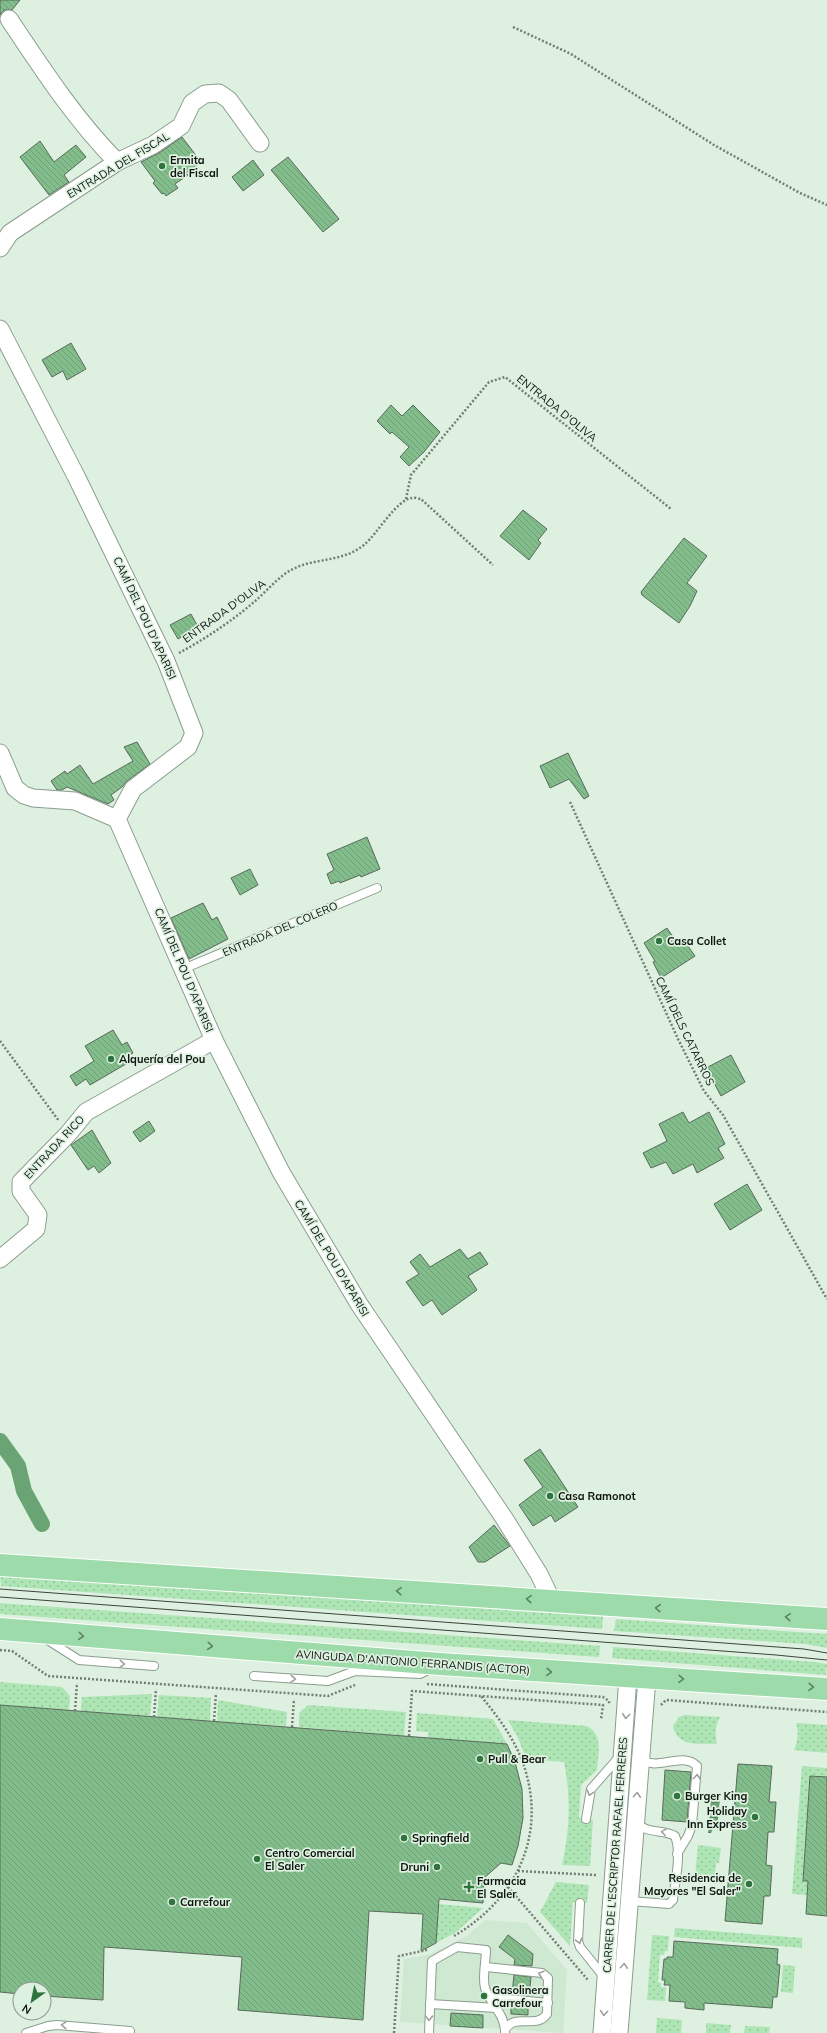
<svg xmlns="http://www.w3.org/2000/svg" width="827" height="2033" font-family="Mulish,sans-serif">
<defs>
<pattern id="grass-dots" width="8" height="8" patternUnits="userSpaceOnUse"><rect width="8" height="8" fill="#aee5b5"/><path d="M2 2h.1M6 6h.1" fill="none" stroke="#94c49a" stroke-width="1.8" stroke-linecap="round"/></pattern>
<pattern id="water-rules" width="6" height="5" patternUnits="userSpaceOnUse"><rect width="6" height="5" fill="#6ba474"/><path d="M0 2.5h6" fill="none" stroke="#56845e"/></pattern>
<pattern id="building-back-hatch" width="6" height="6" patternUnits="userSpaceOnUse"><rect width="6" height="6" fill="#82bd8b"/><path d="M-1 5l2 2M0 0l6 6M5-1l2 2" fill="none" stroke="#6fa277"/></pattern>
</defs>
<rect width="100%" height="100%" fill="#def1e0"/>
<polygon fill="#cee8d1" points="485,1920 527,1923 567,1970 563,2033 400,2022 404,1959 428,1955 448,1946 468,1935"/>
<g fill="url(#grass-dots)">
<polygon points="0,1573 603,1617 602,1629 1,1586"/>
<polygon points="0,1603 600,1646 599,1657 0,1614"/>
<polygon points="616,1619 827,1634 827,1648 805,1644 614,1631"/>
<polygon points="613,1647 815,1662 827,1664 826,1675 612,1658"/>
<polygon points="0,1682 62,1687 70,1696 69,1710 0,1705"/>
<polygon points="152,1694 150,1716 81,1711 82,1697"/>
<polygon points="159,1695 211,1698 210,1721 157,1717"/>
<polygon points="218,1700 287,1712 286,1726 217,1722"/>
<polygon points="308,1705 406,1712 404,1736 299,1727 299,1713"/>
<polygon points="417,1713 493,1719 507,1744 428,1738 428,1732 416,1731"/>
<path d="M685 1715 720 1717C715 1726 715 1734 717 1744 699 1743 678 1748 673 1726L679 1717Z"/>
<path d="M508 1720 587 1726C604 1735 598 1754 597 1770L581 1785 579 1818 593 1820 590 1866 562 1865C570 1830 571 1798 564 1762L526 1759 518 1738Z"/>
<path d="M796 1723 827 1725V1753L794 1750C798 1740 799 1733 796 1723Z"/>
<polygon points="802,1766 827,1768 827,1777 810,1776 803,1881 808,1881 808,1895 792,1894"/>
<polygon points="698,1845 721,1848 719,1863 716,1863 715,1878 695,1876"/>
<polygon points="556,1882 589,1885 587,1903 573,1902 570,1946 540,1912"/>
<polygon points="439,1904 483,1908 455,1933 436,1943"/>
<polygon points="675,1928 802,1938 802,1948 674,1937"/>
<polygon points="652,1935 669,1936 668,1951 665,1951 664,1955 660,1955 658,1982 661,1983 661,1987 666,1987 665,2001 647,2000"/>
<polygon points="783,1965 795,1966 793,1993 781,1992"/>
<polygon points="657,2018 682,2020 681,2033 656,2033"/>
<polygon points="706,2023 731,2025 730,2033 706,2033"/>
<polygon points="745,2026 770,2027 769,2033 744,2033"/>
</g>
<polygon fill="url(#water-rules)" points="711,1798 720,1798 718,1820 711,1833 708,1833"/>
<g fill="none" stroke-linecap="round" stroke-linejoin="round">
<polyline stroke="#6ba474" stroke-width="16" points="0,1441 18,1466 24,1491 42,1524"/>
</g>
<g fill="url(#building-back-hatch)" stroke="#596a5b">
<polygon points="0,0 20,0 12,10 4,10 0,15"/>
<polygon points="182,137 201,162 186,173 188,175 175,184 178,188 166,196 164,193 162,194 153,183 155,181 141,162 159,153"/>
<polygon points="40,141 54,162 76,145 86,157 64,175 69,182 49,195 20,157"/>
<polygon points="288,157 339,219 323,232 271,170"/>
<polygon points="253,160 264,175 243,191 232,177"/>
<polygon points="71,343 86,369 67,380 63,371 52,377 42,360"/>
<polygon points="391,405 402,416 413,405 440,432 424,452 409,466 400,457 409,447 392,432 390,434 377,421"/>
<polygon points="523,510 547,529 538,540 541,543 529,560 500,536"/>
<polygon points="684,538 707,556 687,583 697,591 690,606 679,623 642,595 641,592"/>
<polygon points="191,614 198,627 178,639 170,625"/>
<polygon points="137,742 150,764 127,781 122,787 111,795 114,800 108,804 67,787 62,790 57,790 51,781 65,771 67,774 80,765 93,784 133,761 124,747"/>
<polygon points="568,753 589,796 584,799 569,779 550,788 540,766"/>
<polygon points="367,837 380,869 361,877 360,875 340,883 339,881 331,884 327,874 334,870 327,854"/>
<polygon points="250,869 258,885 240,895 231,878"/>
<polygon points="203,903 212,920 217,917 228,939 189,959 171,918"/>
<polygon points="667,928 679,946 685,942 695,956 661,978 653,962 655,961 644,943"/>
<polygon points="113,1030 122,1045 127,1042 133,1053 128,1056 131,1061 90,1085 86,1079 76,1086 70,1076 94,1061 85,1046"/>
<polygon points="731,1055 745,1082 721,1096 706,1068"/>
<polygon points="683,1112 689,1123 709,1112 725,1144 718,1148 724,1158 697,1173 693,1164 673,1174 666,1162 651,1168 643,1153 667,1141 659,1124"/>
<polygon points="149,1121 155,1131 140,1142 133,1132"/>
<polygon points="92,1130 111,1163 99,1173 94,1166 88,1170 71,1145"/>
<polygon points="747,1184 762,1210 730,1230 714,1204"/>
<polygon points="460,1249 468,1259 480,1252 488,1264 468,1276 477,1290 442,1315 432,1300 423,1306 406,1282 419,1274 410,1262 420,1254 430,1267"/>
<polygon points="540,1449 578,1507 555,1522 551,1515 533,1526 519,1505 543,1487 524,1460"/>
<polygon points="494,1525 510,1546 485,1562 478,1562 469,1547"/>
<polygon points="0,1705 507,1744 515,1762 522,1789 523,1818 518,1846 512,1865 501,1863 484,1878 483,1903 439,1899 436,1943 421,1951 423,1914 369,1911 363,2020 238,2010 242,1957 104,1947 103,2000 44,1996 44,1989 20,1989 20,1994 0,1992"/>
<polygon points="738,1764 772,1766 769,1802 776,1802 774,1832 768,1832 766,1865 772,1866 770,1896 764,1896 762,1924 725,1921"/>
<polygon points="665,1770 691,1772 687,1822 662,1820"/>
<polygon points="810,1776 827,1777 827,1916 806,1914 808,1881 803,1881"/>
<polygon points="508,1935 533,1954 532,1966 514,1965 515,1959 499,1947"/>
<polygon points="674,1941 778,1949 777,1964 780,1965 777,1997 773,1997 772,2008 704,2003 704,2010 685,2008 685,2002 669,2001 670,1985 664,1985 665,1980 662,1980 664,1959 667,1959 667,1957 673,1957"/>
<polygon points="514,1975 531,1977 529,1996 512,1994"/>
<polygon points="511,2005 528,2007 528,2015 511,2014"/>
<polygon points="451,2013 483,2015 483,2028 450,2026"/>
</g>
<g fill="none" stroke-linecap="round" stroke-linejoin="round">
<g stroke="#8b9d8d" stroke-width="10">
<g id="service">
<polyline points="183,969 377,888"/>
<polyline points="46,1639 79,1660 154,1666"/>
<polyline points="254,1676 328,1681 355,1671 420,1674 430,1669"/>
<path d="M642 1757C652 1774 682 1750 697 1766L692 1825 688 1836 677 1854"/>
<polyline points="586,1819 591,1789 620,1756"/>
<path d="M629 1901 669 1904 673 1900C675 1881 682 1854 675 1836 664 1829 644 1834 637 1822"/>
<polyline points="580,1903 578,1941 580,1947 604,1977"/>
<path d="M486 1967 542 1973 548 1978 547 2014C536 2030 515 2012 505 2030"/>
<polyline points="489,1997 548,2003"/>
<polyline points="430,2004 497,2008"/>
<polyline points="26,2033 48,2026 57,2025 130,2031"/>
<path d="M429 2033 432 1961 457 1947 486 1950C486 1961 482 1977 485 1988 490 2004 506 2015 505 2033"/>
</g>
</g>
<g stroke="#8b9d8d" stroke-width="19">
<g id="minor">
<path d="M9 19C43 70 74 118 117 162"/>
<polyline points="0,248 10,233 117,162 153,145 181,126 192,103 205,94 219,93 229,100 260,143"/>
<polyline points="0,329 76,476 166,661 194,733 188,747 133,789 117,819 214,1040 281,1172 359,1304 504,1518 539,1574 552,1601"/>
<polyline points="0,753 15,788 24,795 33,798 75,801 117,819"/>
<polyline points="0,1259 36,1229 38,1215 21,1191 21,1182 68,1134 86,1112 214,1040"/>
<polyline points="602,2033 628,1677"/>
<polyline points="619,2033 647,1678"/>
</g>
</g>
<g stroke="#fff" stroke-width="24">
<g id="primary">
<polyline points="0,1565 827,1619"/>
<polyline points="0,1629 440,1664 827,1689"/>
</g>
</g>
<g stroke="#717e72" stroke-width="2.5" stroke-dasharray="2 2" stroke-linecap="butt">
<polyline points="513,27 571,54 714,145 800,193 827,205"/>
<polyline points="406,499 411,475 489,382 505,377 671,509"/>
<path d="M179 653C205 639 232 621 254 602 266 592 278 577 291 570 315 557 343 563 365 544 377 534 397 499 412 498 415 497 419 499 421 499L493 565"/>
<polyline points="570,802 678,1039 704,1091 723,1115 827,1299"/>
<polyline points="0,1041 59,1121"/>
<polyline points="0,1650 12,1651 48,1676 328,1696 355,1685"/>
<polyline points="427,1684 603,1697 609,1701 609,1704"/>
<polyline points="661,1705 666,1700 827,1712"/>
<polyline points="75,1711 77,1683"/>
<polyline points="154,1717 156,1689"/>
<polyline points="214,1721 216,1693"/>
<polyline points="292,1727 294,1699"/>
<polyline points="409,1736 412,1691 603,1705 601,1720"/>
<polyline points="518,1871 596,1875"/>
<polyline points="508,1887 588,1980"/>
<path d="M454 1936C517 1899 548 1834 523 1763 514 1738 498 1717 481 1696"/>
<polyline points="394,2033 399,1956 427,1950"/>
</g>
<use href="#service" stroke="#fff" stroke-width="8"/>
<use href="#minor" stroke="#fff" stroke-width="17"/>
<use href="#primary" stroke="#9ddbaa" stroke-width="22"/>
<g stroke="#3a443b" stroke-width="1">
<polyline points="0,1589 804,1649 827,1653"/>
<polyline points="0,1597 776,1655 827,1660"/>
</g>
</g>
<defs><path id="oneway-chevron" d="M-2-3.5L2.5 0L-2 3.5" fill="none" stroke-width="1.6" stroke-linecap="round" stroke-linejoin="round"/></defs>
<g stroke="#5d8264">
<use href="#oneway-chevron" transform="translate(399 1591) rotate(-176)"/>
<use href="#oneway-chevron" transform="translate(529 1599) rotate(-176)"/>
<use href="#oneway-chevron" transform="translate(658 1608) rotate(-176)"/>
<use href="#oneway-chevron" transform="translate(788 1617) rotate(-176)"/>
<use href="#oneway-chevron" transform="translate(81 1636) rotate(5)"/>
<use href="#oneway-chevron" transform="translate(210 1646) rotate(5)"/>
<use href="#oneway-chevron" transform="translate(549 1672) rotate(4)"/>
<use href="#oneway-chevron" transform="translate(681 1679) rotate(3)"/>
<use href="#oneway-chevron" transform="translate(811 1687) rotate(4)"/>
</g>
<g stroke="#9fa19f">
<use href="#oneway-chevron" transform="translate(122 1664) rotate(4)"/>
<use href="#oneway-chevron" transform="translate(293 1679) rotate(4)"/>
<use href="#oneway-chevron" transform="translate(626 1716) rotate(95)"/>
<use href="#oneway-chevron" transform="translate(697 1777) rotate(-86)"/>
<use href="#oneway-chevron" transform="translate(590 1793) rotate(107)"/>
<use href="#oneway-chevron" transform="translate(637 1795) rotate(-86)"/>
<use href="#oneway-chevron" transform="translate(664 1832) rotate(-171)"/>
<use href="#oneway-chevron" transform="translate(579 1941) rotate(75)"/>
<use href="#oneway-chevron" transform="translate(624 1966) rotate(-86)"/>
<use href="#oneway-chevron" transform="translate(541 1974) rotate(-161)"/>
<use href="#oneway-chevron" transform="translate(604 2013) rotate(95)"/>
<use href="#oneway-chevron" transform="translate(429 2018) rotate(92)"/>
<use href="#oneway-chevron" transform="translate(64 2025) rotate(-176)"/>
</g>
<g fill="#2f733e" stroke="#def1e0" stroke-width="1.5">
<circle cx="162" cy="166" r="4"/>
<circle cx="659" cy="941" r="4"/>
<circle cx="111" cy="1059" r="4"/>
<circle cx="550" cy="1496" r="4"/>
<circle cx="480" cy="1759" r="4"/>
<circle cx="677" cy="1796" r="4"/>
<circle cx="755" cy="1817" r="4"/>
<circle cx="404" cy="1838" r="4"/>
<circle cx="257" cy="1859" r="4"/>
<circle cx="437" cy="1867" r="4"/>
<circle cx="749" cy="1884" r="4"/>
<path d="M467 1881h4v4h4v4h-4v4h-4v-4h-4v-4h4z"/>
<circle cx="172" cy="1902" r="4"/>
<circle cx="484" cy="1996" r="4"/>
</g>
<g text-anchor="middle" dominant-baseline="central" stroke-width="3.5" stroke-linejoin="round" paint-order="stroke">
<g font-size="11" font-weight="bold" fill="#0e150f" stroke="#def1e0" text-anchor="start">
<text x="170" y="160">Ermita<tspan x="170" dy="13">del Fiscal</tspan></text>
<text x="667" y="941">Casa Collet</text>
<text x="119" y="1059">Alquería del Pou</text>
<text x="558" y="1496">Casa Ramonot</text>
<text x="488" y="1759">Pull &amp; Bear</text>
<text x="685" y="1796">Burger King</text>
<text x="747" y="1811" text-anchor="end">Holiday<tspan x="747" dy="13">Inn Express</tspan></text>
<text x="412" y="1838">Springfield</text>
<text x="265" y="1853">Centro Comercial<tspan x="265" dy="13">El Saler</tspan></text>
<text x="429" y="1867" text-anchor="end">Druni</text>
<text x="741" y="1878" text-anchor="end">Residencia de<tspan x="741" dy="13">Mayores "El Saler"</tspan></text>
<text x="477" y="1881">Farmacia<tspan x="477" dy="13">El Saler</tspan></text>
<text x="180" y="1902">Carrefour</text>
<text x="492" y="1990">Gasolinera<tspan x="492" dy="13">Carrefour</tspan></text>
</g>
<g font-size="11" fill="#0e150f" stroke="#def1e0">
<text transform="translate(118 165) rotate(-31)">ENTRADA DEL FISCAL</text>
<text transform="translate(557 408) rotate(39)">ENTRADA D'OLIVA</text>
<text transform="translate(224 611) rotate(-36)">ENTRADA D'OLIVA</text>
<text transform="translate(145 618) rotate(65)">CAMÍ DEL POU D'APARISI</text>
<text transform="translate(280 929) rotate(-23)">ENTRADA DEL COLERO</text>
<text transform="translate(184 970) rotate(67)">CAMÍ DEL POU D'APARISI</text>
<text transform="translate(685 1031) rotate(64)">CAMÍ DELS CATARROS</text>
<text transform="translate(54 1147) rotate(-47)">ENTRADA RICO</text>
<text transform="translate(332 1258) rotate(59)">CAMÍ DEL POU D'APARISI</text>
<text transform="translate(413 1662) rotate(4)">AVINGUDA D'ANTONIO FERRANDIS (ACTOR)</text>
<text transform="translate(615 1855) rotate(-86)">CARRER DE L'ESCRIPTOR RAFAEL FERRERES</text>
</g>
</g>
<g transform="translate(32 2001) rotate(213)"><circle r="19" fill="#def1e0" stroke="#8b998c"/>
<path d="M0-3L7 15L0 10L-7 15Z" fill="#2f733e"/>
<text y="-6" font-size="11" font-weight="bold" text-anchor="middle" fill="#0e150f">N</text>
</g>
</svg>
